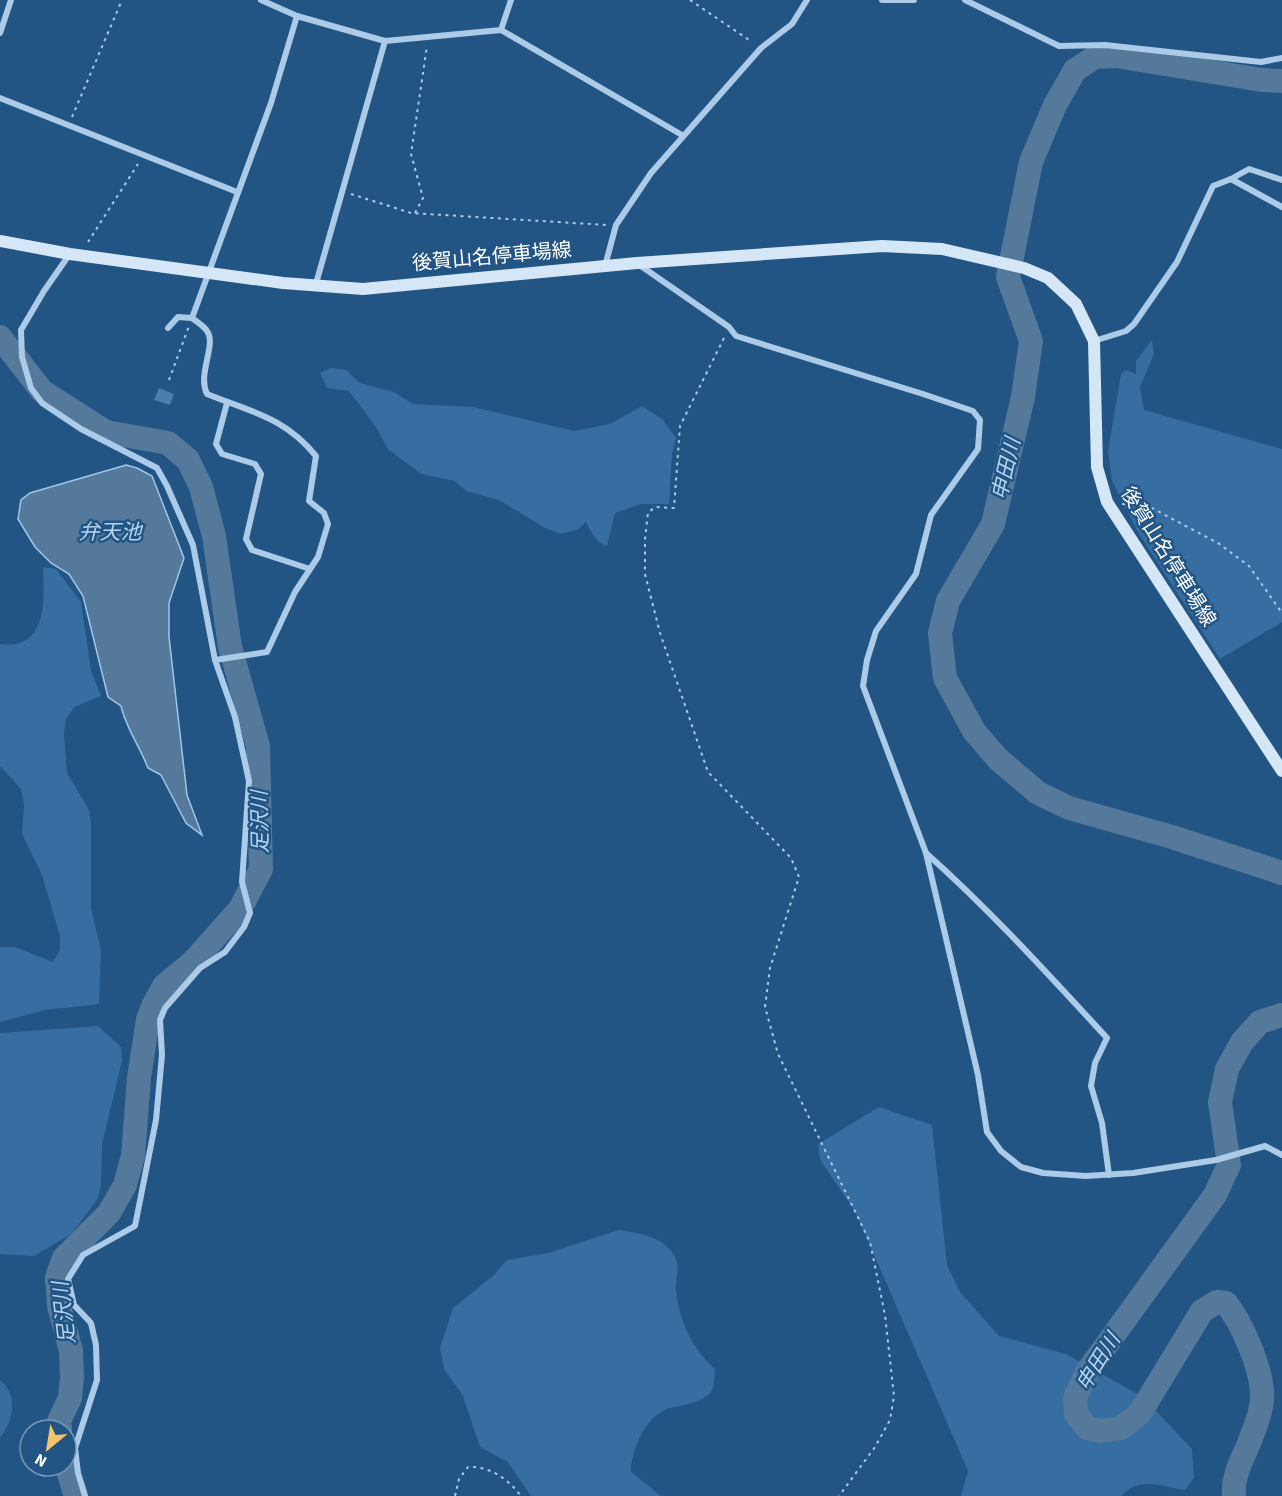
<svg xmlns="http://www.w3.org/2000/svg" width="1282" height="1496" font-family="'Source Sans 3','Noto Sans JP',sans-serif">
<rect width="100%" height="100%" fill="#225484"/>
<g fill="#366ea1">
<polygon points="1152,340 1154,354 1140,387 1144,410 1282,449 1282,622 1220,659 1138,532 1112,481 1108,451 1121,374 1127,370 1136,374 1136,361"/>
<path d="M331 368 346 370 360 383 394 392 413 404 473 407 574 431 610 424 642 406 662 419 676 438 672 453 669 504H641L615 513 607 546C596 543 591 532 586 522L577 530 561 534 545 528 499 500 466 491 455 481 421 474 388 449 376 427 349 391 327 388 320 373Z"/>
<path d="M43 567 56 569 81 602 91 671 101 696 74 707 66 719 64 733 67 773 89 810 91 824V908L101 951 99 1004 45 1010 0 1022V947H15L53 962 60 950V936L42 875 22 834 24 804 21 789 0 766V644C48 651 44 599 43 567Z"/>
<polygon points="98,1026 121,1047 122,1061 102,1144 101,1186 97,1200 71,1234 34,1256 0,1254 0,1033"/>
<path d="M879 1107 932 1125 947 1265 960 1292 999 1336 1066 1354 1143 1397 1192 1449 1194 1478 1185 1490C1161 1486 1138 1476 1121 1496H961L968 1471 855 1211 820 1160 818 1144Z"/>
<path d="M619 1230C640 1233 671 1238 677 1263 679 1271 675 1282 676 1291 679 1320 693 1350 715 1369 714 1376 715 1386 711 1392 703 1403 680 1405 667 1409 645 1417 631 1451 631 1472L661 1496H531L508 1462 480 1447 463 1396 444 1369 440 1348 453 1308 493 1276 507 1260 548 1253Z"/>
<path d="M0 1380C19 1396 13 1421 0 1438Z"/>
</g>
<path fill="#55799b" stroke="#9fc7ea" stroke-width="1.5" d="M126 465 137 468 152 476 184 558 169 603V637L187 795 202 835 186 823 161 775 148 768C140 747 126 728 121 706L108 697 83 596 69 574 51 563 35 547 18 519 21 500 30 493Z"/>
<g fill="none" stroke-linecap="round" stroke-linejoin="round">
<g stroke="#55799b" stroke-width="24">
<polyline points="1282,81 1262,80 1116,56 1095,57 1075,70 1055,105 1031,162 1008,277 1031,341 1023,397 993,524 948,601 940,633 945,678 974,731 998,759 1038,793 1069,808 1172,837 1282,873"/>
<polyline points="0,337 42,391 106,432 168,443 188,460 201,487 214,536 230,647 258,746 261,869 240,909 194,961 164,986 154,1004 148,1019 139,1078 133,1156 125,1185 109,1213 64,1258 57,1277 59,1306 71,1351 72,1377 70,1398 59,1421 60,1430"/>
<polyline points="66,1465 76,1496"/>
<path d="M1234 1496C1232 1477 1242 1460 1249 1443 1255 1427 1263 1410 1262 1393 1261 1367 1242 1323 1226 1303L1217 1302 1202 1311 1140 1413 1121 1428 1101 1431 1087 1428 1076 1414 1075 1398 1087 1372 1215 1195 1229 1165 1220 1102 1227 1069 1242 1042 1260 1022 1282 1015"/>
</g>
</g>
<polygon fill="#4b7eac" points="159,388 174,394 170,405 154,400"/>
<g fill="none" stroke-linecap="round" stroke-linejoin="round">
<g stroke="#abcbe8" stroke-width="2" stroke-dasharray="3 4.5" stroke-linecap="butt">
<polyline points="690,0 752,42"/>
<polyline points="72,117 122,0"/>
<polyline points="351,194 411,213 606,225"/>
<polyline points="415,213 423,198 411,154 427,46"/>
<polyline points="88,242 138,164"/>
<polyline points="724,338 680,426 674,508 655,507 648,513 645,539 645,574 660,633 708,772 791,858 799,877 770,968 765,1007 778,1054 870,1242 885,1315 894,1396 890,1420 875,1447 839,1496"/>
<polyline points="169,380 189,326"/>
<polyline points="1122,504 1148,506 1218,543 1249,566 1282,613"/>
<path d="M455 1496 459 1479 468 1467C490 1466 508 1479 521 1496"/>
</g>
<g stroke="#abcbe8" stroke-width="6">
<polyline points="261,0 297,16 385,41 501,30 682,135"/>
<polyline points="882,0 914,0"/>
<polyline points="965,0 1059,46 1105,45 1261,62 1282,58"/>
<polyline points="501,30 511,0"/>
<polyline points="0,33 11,0"/>
<polyline points="0,98 237,192"/>
<polyline points="1231,179 1249,169 1282,180"/>
<polyline points="69,255 44,291 21,330 22,357 31,388 42,403 81,429 157,468 167,486 193,545 215,660 235,717 249,781 242,882 250,913 244,927 225,952 200,968 165,1008 160,1020 162,1055 156,1120 135,1226 83,1255 68,1279 74,1305 91,1323 96,1345 97,1380 75,1448 78,1473 85,1496"/>
<polyline points="638,264 729,327 736,336 923,394 973,411 980,420 978,449 931,515 916,574 876,631 867,660 863,686 926,853 978,1075 987,1132 1001,1151 1021,1167 1043,1173 1086,1176 1133,1173 1216,1160 1265,1146 1282,1155"/>
<polyline points="605,266 616,225 651,173 761,48 792,24 807,0"/>
<polyline points="315,287 385,41"/>
<polyline points="168,328 178,317 192,318"/>
<polyline points="1094,341 1126,331 1134,324 1177,262 1213,186 1231,179 1282,207"/>
<polyline points="227,403 216,444 222,454 255,464 261,474 246,539 252,550 310,569"/>
<path d="M215 660 267 652 295 592 318 557 328 524 324 513 309 501 316 456C284 417 251 412 207 394 197 374 217 344 207 331 204 326 197 322 192 318L271 103 297 16"/>
<path d="M926 853C991 911 1048 974 1107 1038L1095 1063 1091 1086 1102 1123 1109 1175"/>
</g>
<polyline stroke="#d5e6f7" stroke-width="12" points="0,241 70,254 283,283 363,289 637,263 882,246 942,249 1024,268 1048,278 1076,304 1094,341 1097,467 1107,502 1282,771"/>
</g>
<g text-anchor="middle" dominant-baseline="central" stroke-width="5" stroke-linejoin="round" paint-order="stroke">
<g font-size="20" fill="#fff" stroke="#225484">
<text transform="translate(492 257) rotate(-5)">後賀山名停車場線</text>
<text transform="translate(1168 557) rotate(58)">後賀山名停車場線</text>
</g>
<g font-size="21" font-style="italic" fill="#b6d5f0" stroke="#225484">
<text transform="translate(1006 469) rotate(-77)">申田川</text>
<text x="110" y="532">弁天池</text>
<text transform="translate(260 822) rotate(-91)">足沢川</text>
<text transform="translate(64 1313) rotate(-97)">足沢川</text>
<text transform="translate(1098 1362) rotate(-58)">申田川</text>
</g>
</g>
<g transform="translate(48 1448) rotate(210)"><circle r="28" fill="#225484" stroke="#7a98b5" stroke-width="1.5"/>
<path d="M0-4.5L10 22L0 15L-10 22Z" fill="#f4c36d"/>
<text y="-9" font-size="16" font-weight="bold" text-anchor="middle" fill="#ffffff">N</text>
</g>
</svg>
